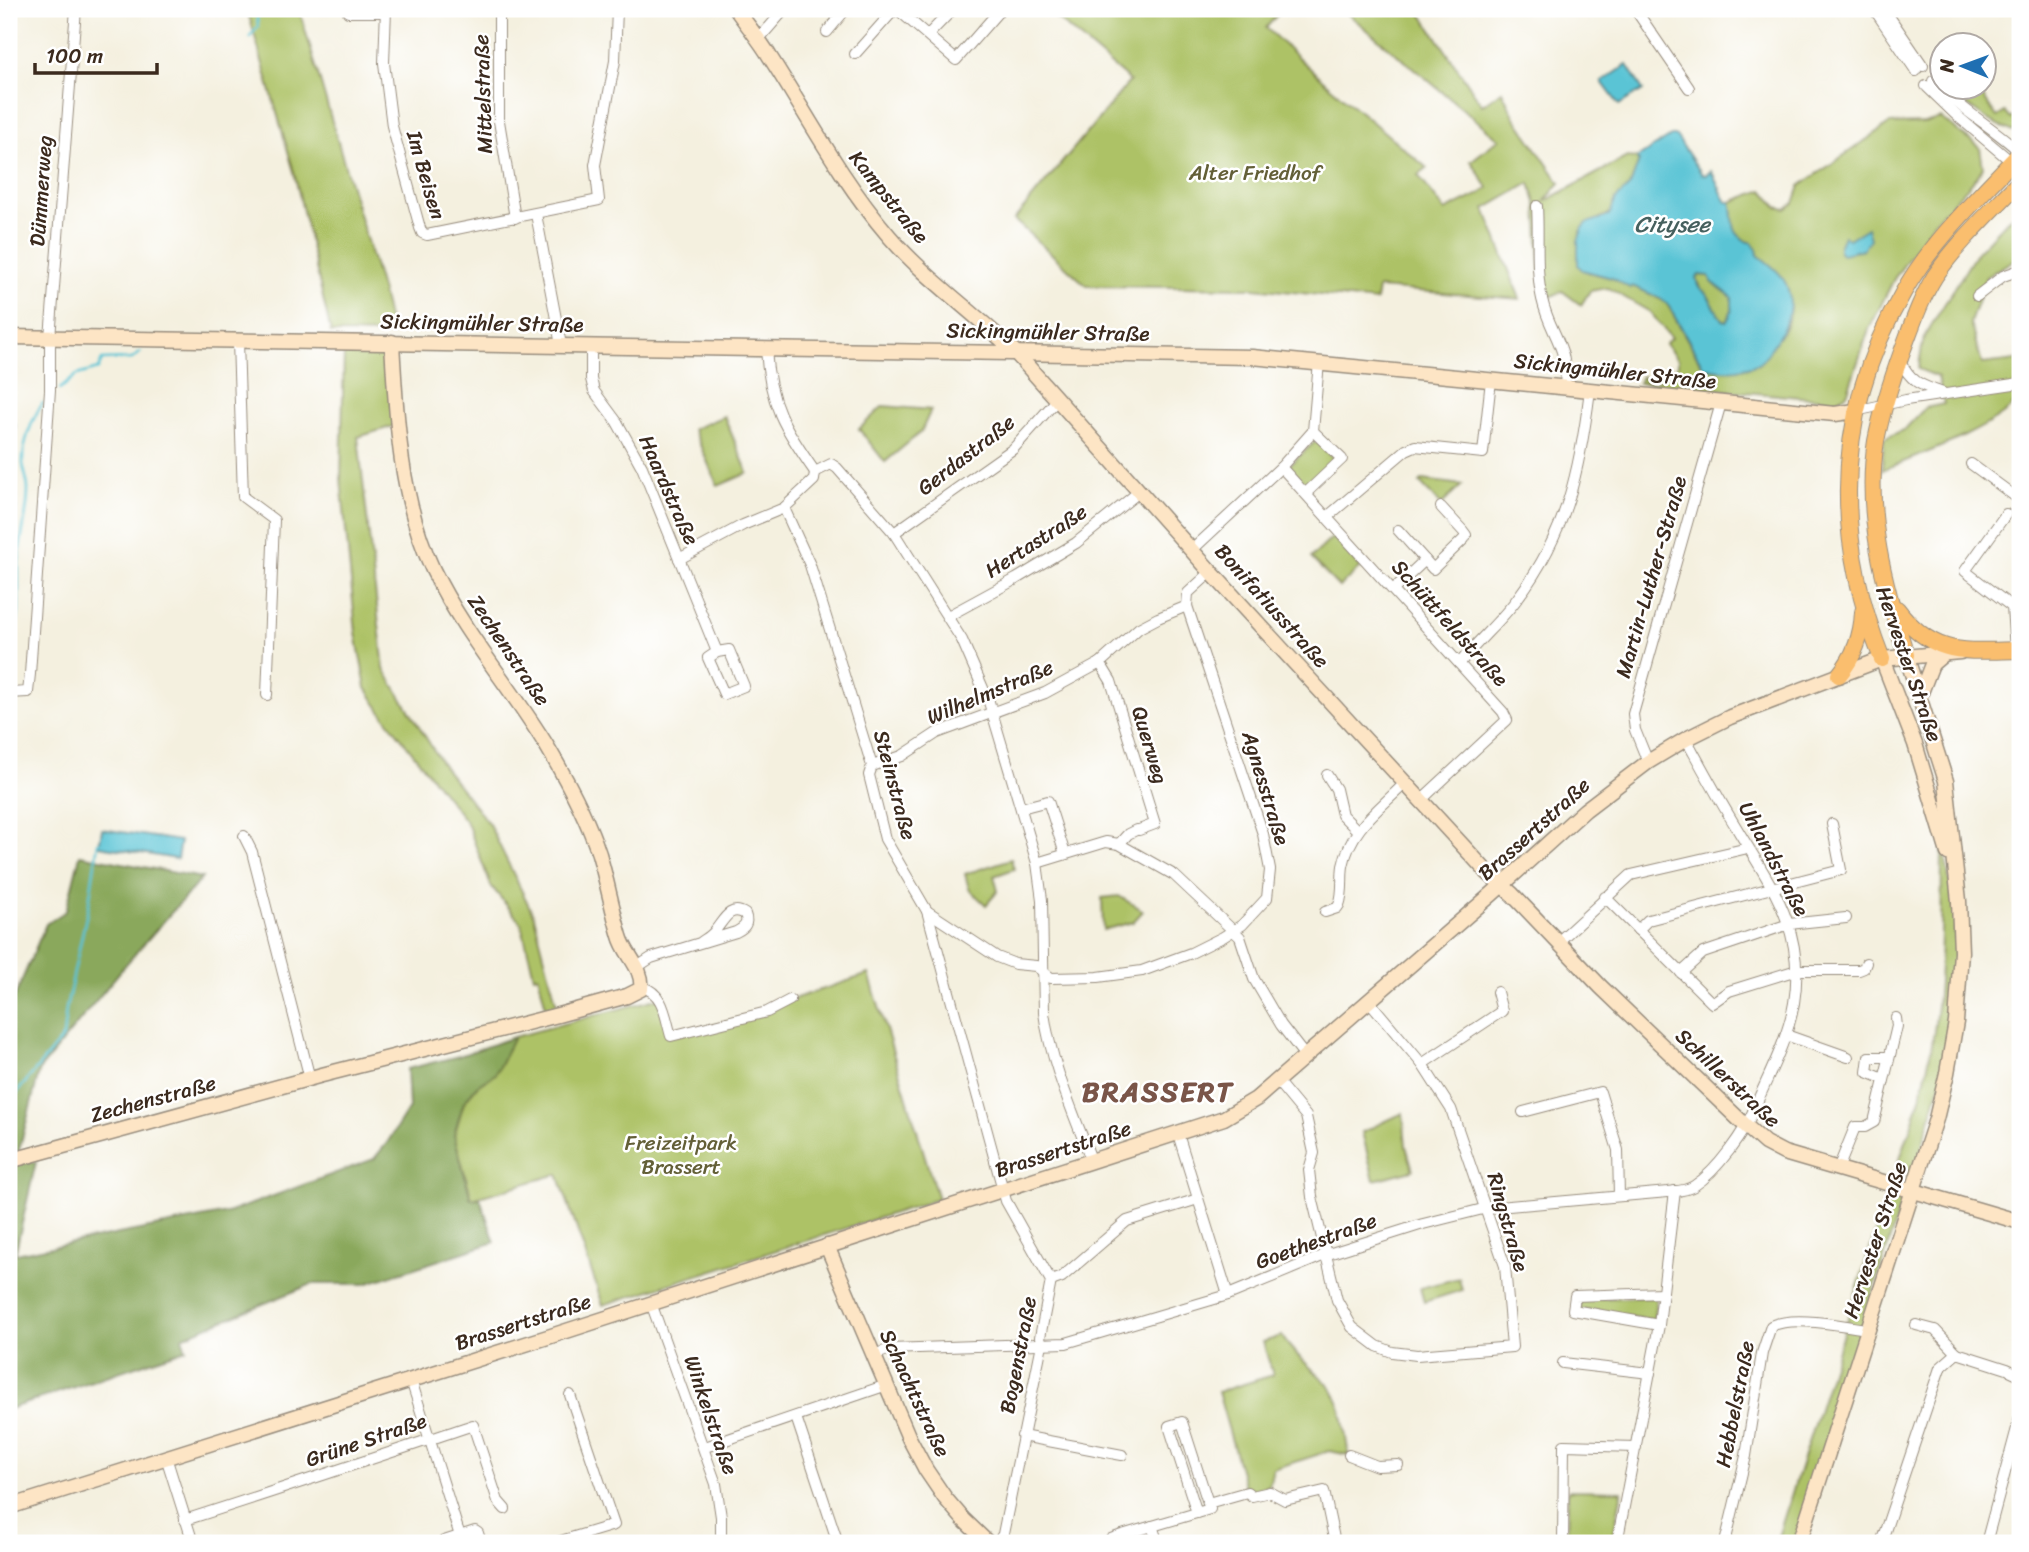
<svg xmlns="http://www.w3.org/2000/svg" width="2029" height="1552" font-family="Sriracha,sans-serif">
<rect width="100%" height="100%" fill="#fff"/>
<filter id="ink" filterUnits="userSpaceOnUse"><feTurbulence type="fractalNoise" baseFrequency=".0143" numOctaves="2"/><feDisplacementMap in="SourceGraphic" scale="14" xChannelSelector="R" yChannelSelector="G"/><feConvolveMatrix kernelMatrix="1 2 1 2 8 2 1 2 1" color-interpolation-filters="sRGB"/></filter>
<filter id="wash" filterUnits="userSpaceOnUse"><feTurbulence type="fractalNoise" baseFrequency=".00686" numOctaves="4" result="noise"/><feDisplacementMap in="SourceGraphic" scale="28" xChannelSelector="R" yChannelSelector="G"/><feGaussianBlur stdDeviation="1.57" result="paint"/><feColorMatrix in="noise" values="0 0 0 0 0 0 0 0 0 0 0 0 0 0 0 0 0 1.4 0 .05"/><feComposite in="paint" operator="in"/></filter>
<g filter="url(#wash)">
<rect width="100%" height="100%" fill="#f4f0df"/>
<g fill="#adc266" stroke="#747642" stroke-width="2">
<polygon points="247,9 299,9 382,292 391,331 383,334 331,333 294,172"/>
<path d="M1046 9H1282L1266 28 1326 83 1427 168 1418 175 1445 211 1480 194 1488 188 1471 161 1499 139 1342 9H1418L1482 105 1502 91 1514 116 1560 183 1544 202 1627 157 1637 158 1639 161 1630 186 1620 196 1610 214 1591 222 1580 232 1578 265 1588 272 1612 278 1630 288 1632 285 1666 302 1700 362 1713 369 1742 368 1758 364 1783 331 1787 324 1790 308 1758 255C1756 241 1742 244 1735 231 1731 224 1733 211 1731 202L1763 190 1777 207 1786 209 1794 203 1800 186 1889 124 1924 123 1941 118 1980 148 1983 167 1977 177 1933 223 1894 279 1869 329 1847 394 1836 400 1638 383 1642 376 1646 382 1655 383 1678 365V360L1665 344 1671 338 1650 312 1608 288 1590 291 1581 305 1562 291 1542 301 1537 206 1530 183 1485 209 1520 299 1378 288 1376 301 1254 288 1087 286 1014 220 1130 81Z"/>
<polygon points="1963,88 1977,88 1997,117 2005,112 2011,119 2020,112 2020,129 2013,132 1988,120 1958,99"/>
<path d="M2020 207V256L1986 277 1970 323 1982 364 2016 360 2020 356C2020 367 2024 385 2020 395 2009 424 1911 459 1882 470L1884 439 1905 429 1925 408 1944 404 1938 377 1918 369 1924 337 1977 252Z"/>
<path d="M1699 275 1709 276 1712 282 1732 297V311L1727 321 1722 320C1714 306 1700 292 1696 278Z"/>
<polygon points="358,349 375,351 387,364 394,426 358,437 384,669 444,767 489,824 534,916 558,1009 547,1012 538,975 534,976 521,923 491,886 467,823 385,717 366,688 356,633 341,479 344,351"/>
<polygon points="883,406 931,410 921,432 885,462 859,429"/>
<polygon points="724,416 748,473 718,486 693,429"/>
<polygon points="1317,440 1335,460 1305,487 1287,467"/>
<polygon points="1423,480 1462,485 1441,505 1420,483"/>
<polygon points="1333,537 1361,567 1339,587 1311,558"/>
<path d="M1942 850H1944L1955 913 1956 972 1943 1075 1914 1174 1896 1169C1910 1132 1923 1094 1930 1055 1943 988 1941 919 1942 850Z"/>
<polygon points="1011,859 1014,869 994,876 998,891 986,905 969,889 965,874"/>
<polygon points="1119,896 1143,911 1133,922 1103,930 1102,898"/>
<polygon points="869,974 938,1199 603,1305 558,1174 472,1199 454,1135 464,1102 477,1086 495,1074 514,1037 660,998 671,1036 767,1012 790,1000"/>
<polygon points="1403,1113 1406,1146 1413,1170 1374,1180 1362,1132"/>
<polygon points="1888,1193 1900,1196 1902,1201 1794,1543 1776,1543"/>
<polygon points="1459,1278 1462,1290 1424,1302 1420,1288"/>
<polygon points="1654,1297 1656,1298 1654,1319 1652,1320 1582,1310 1578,1304 1580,1299"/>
<path d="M1282 1336C1295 1359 1328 1378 1336 1396 1344 1413 1345 1437 1349 1455L1329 1451 1273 1469 1269 1486 1246 1491 1218 1392 1273 1375 1263 1342Z"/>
<polygon points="1568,1490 1622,1491 1612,1543 1567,1543"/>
</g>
<polygon fill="#8aa85b" stroke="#62693c" stroke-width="2" points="80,855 202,878 127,963 40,1069 17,1158 36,1162 15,1254 227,1213 374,1159 387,1143 409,1108 407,1069 459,1056 514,1037 495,1074 477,1086 464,1102 454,1135 471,1199 480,1198 495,1242 365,1284 312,1284 182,1337 186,1349 9,1409 9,1010 46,924 66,911"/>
<g fill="#5ac4d5" stroke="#4a777a" stroke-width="2" fill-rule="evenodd">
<polygon points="1627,65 1643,90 1619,105 1602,82"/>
<path d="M1671 136H1676L1702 174 1706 175 1711 171C1718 182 1720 192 1727 202H1731C1736 222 1728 231 1748 242H1751L1757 249 1758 255C1765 261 1777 269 1782 277 1799 302 1786 328 1771 348 1767 354 1763 362 1757 364 1743 370 1716 373 1703 366L1669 306 1660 298 1632 286 1630 288 1612 278 1582 270 1578 265V241L1582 229 1587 223 1609 216 1616 199 1630 186 1639 161 1637 158ZM1699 275 1709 276 1712 282 1732 297V311L1727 321 1722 320 1707 294 1698 286 1696 278Z"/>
<polygon points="1867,228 1870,239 1863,249 1843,254 1839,252 1839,247 1844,236 1849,239"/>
<polygon points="9,416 15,425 12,464 16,495 14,530 9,558"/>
<polygon points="102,829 180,841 177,859 99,846"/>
</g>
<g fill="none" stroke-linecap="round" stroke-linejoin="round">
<g stroke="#5ac4d5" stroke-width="2.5">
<polyline points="250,37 258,26 256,9"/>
<polyline points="60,389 77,375 98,369 102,360 132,359 141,352"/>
<path d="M9 643C25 613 16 591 19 559 20 536 28 514 28 490 28 481 24 472 23 464 22 446 32 418 43 403"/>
<polyline points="9,1102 63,1037 66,1009 89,903 98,843 100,843"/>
</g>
</g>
</g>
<g filter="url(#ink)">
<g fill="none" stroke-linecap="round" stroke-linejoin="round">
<g stroke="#988d7e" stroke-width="12">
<g id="street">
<polyline points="348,9 348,12 384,12"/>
<polyline points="386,9 384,63 392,126 420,228 422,233 427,235 599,200 595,165 615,61 617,9"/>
<polyline points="499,9 499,121 515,218"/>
<polyline points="897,9 956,60 998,12"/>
<polyline points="1635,9 1689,88"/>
<polyline points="1874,9 1916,71"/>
<polyline points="1884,9 1923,66"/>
<polyline points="827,32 846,9"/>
<polyline points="928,35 953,9"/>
<polyline points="758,40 785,9"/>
<polyline points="855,54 895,9"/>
<path d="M1933 81C1958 108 1993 127 2020 152"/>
<polyline points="1926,86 1955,114 2020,169"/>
<path d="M1537 206C1539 237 1535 268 1542 299 1550 335 1569 345 1565 387"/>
<polyline points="536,214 561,345"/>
<polyline points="1977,296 2003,276 2020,270"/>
<polyline points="238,341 243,497 274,520 267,695"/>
<polyline points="591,345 591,379 594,391 617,422 642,467 717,652"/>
<path d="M766 349C769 404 785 429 815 472L831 464 837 468 894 533 962 640 989 702 1037 863 1042 900 1044 1013C1051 1064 1074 1114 1092 1162"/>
<path d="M1899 359C1911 382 1919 385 1943 393"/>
<polyline points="1855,411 1906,400 2020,383"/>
<polyline points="1971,464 2020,500"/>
<polyline points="1281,467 1503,712 1507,720 1421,800"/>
<polyline points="1306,493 1342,459 1313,431"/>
<polyline points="784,508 810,565 872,766 869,775 885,839 927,911 1006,1201 1051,1281 1040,1337 1042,1344 1003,1534 998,1543"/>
<polyline points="2006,514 1965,571 2012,607 2015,650"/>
<polyline points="1327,517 1406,450 1415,446 1483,453 1491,380"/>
<polyline points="1398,530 1425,560"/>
<polyline points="894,533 1013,449 1057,400"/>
<polyline points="1192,550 1281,467 1313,431 1319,362"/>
<polyline points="679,559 743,525 784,508 814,480 815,472"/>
<polyline points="1394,589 1425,560 1433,569 1464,539 1466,535 1463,531 1441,507"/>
<polyline points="948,616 1016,579 1076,543 1140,491"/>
<polygon points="729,650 744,686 724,694 708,658 717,652"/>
<polyline points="1100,663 1111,681 1155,824 1139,830"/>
<path d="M1460 663C1478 640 1500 622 1517 599 1567 533 1580 469 1590 390"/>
<polyline points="9,693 28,692 30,674 50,390 50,338 76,9"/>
<polyline points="1648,762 1635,730 1633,714 1721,403"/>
<polyline points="872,766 902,756 937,733 1045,693 1100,663 1139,628 1158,618 1187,606 1188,593 1211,572"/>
<polyline points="1327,775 1336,789 1342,815 1357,830"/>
<polyline points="1021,808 1048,801 1065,854"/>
<polyline points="244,836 252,852 310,1079"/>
<polyline points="1119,844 1128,834 1136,830"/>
<polyline points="1037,863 1106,842 1119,844 1174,875 1240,937 1254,979 1281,1025 1305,1056"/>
<polyline points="1605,897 1712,1003 1729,991 1797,970 1859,970 1864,968 1866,963"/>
<polyline points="927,911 997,957 1015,964 1036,966 1051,978 1098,977 1142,971 1191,953 1223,937 1242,925 1267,898 1270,870 1263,834 1187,606"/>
<path d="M1325 912 1337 908 1339 905C1344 892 1341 879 1343 866 1351 827 1379 810 1405 783"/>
<polyline points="1638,930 1648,920 1841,870 1832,824"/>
<polyline points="1558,942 1631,875 1748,848"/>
<path d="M637 967 651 958 736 932C744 928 749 924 745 914 729 904 723 922 714 932 710 937 705 939 700 943"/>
<polyline points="1681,973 1703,953 1789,924 1846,918"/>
<path d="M642 987C664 993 665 1016 671 1036L767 1012 790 1000"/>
<polyline points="1786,1035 1848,1057"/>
<polyline points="1422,1064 1502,1011 1497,992"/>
<polyline points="1884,1079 1867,1072 1869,1057 1889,1057"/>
<polyline points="1277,1081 1306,1116 1314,1153 1309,1170 1312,1197 1337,1300 1352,1327 1377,1346 1392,1352 1417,1355 1512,1347 1505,1266 1451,1109 1422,1064 1369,1001"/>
<polyline points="1523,1112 1600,1092 1618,1150 1619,1196"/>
<polyline points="1178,1134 1228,1295"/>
<polyline points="1838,1169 1855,1127 1865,1127 1874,1122 1897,1026 1896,1018"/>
<polyline points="1051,1281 1062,1277 1127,1221 1198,1199"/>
<polyline points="651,1303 716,1484 721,1517 721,1543"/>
<polyline points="1659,1325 1573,1310 1575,1296 1663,1293"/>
<polyline points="1916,1325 1935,1330 1957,1353"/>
<path d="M874 1355 890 1349 1066 1343 1228 1295 1325 1255 1423 1224 1487 1208 1668 1192C1677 1191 1686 1191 1694 1186 1717 1171 1745 1132 1755 1107 1769 1074 1788 1039 1794 1003 1806 930 1771 886 1736 827 1718 798 1702 768 1686 739"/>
<polyline points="1563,1363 1650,1373"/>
<polyline points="411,1380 460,1536"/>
<polyline points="796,1417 838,1543"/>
<polyline points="1022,1436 1122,1455"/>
<polyline points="705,1447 887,1385"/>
<polyline points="1349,1455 1377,1466 1398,1465"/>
<polyline points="166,1457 193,1543"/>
<polyline points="1208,1503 1247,1492 1252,1496 1270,1492 1285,1500 1324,1491 1335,1543"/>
<path d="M185 1520C282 1489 377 1457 473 1425L498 1501 505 1509"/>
<polyline points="1152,1526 1158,1543"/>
<polyline points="444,1543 444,1541 475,1531 478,1533 481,1543"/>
<polyline points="554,1543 614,1525 570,1395"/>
<polyline points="1109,1543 1111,1539 1122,1535 1210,1509 1182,1422 1169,1426 1197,1513"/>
<polyline points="1563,1543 1564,1445 1636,1447"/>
<polyline points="1617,1543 1659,1325 1675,1191"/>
<path d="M1725 1543 1746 1456 1762 1353 1771 1326C1795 1315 1842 1326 1868 1329"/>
<polyline points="1881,1543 1940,1368 1957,1353 2007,1369 2020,1375"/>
<polyline points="1986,1543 2020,1417"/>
</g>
</g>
<g stroke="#988d7e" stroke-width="17">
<g id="secondary">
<path d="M736 9C747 25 760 40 770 57 809 118 841 180 889 236 926 279 974 312 1015 352L1211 572 1487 872 1512 894 1601 987 1747 1127 1765 1143 1784 1153 2020 1222"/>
<polyline points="9,337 1252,357 1835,414 1855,411"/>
<polyline points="1882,659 1915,744 1948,853"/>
<polyline points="1920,695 1932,664 1945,653"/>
<path d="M9 1161 322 1075 558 1015 627 996 641 989C644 968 625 955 620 936 612 909 607 881 599 854 587 817 568 782 548 748 512 688 464 634 433 570 400 500 396 418 392 342"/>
<polyline points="827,1246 909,1438 926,1470 945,1498 964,1520 988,1543"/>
<polyline points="9,1507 551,1336 1224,1118 1256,1099 1492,894 1585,810 1648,762 1686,739 1730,717 1882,659 1960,652"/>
<polyline points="1799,1543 1936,1119 1947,1073 1956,1022 1961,952 1959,901 1946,781 1906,655"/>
</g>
</g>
<g stroke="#988d7e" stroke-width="18">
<g id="primary">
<path d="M1897 609C1934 658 1965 651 2020 650"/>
<path d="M1906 655C1885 587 1864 514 1876 441 1882 410 1892 379 1903 349 1912 325 1921 298 1935 276 1959 241 1991 212 2020 181"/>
<path d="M1882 659C1832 533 1835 410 1904 291 1933 240 1980 196 2020 153"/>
<path d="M1839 675C1854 657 1862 635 1863 612"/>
</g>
</g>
<use href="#street" stroke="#fff" stroke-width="10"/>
<use href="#secondary" stroke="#fde5c5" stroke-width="14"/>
<use href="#primary" stroke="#fabe6e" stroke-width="16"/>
</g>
</g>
<g text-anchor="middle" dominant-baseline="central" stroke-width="5" stroke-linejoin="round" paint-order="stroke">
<g font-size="21" fill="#3b2a1e" stroke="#fff">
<text transform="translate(483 94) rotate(-92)">Mittelstraße</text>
<text transform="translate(426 175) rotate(74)">Im Beisen</text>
<text transform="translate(41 191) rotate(-86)">Dümmerweg</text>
<text transform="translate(889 197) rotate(51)">Kampstraße</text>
<text transform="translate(482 323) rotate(1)">Sickingmühler Straße</text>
<text transform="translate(1048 332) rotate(1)">Sickingmühler Straße</text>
<text transform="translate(1615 371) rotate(6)">Sickingmühler Straße</text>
<text transform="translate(966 455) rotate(-38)">Gerdastraße</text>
<text transform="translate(669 490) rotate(66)">Haardstraße</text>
<text transform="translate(1036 541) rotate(-33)">Hertastraße</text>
<text transform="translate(1651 577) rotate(-74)">Martin-Luther-Straße</text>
<text transform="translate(1272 606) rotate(48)">Bonifatiusstraße</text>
<text transform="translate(1450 623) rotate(48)">Schüttfeldstraße</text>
<text transform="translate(509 650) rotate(56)">Zechenstraße</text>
<text transform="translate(1909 664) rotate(71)">Hervester Straße</text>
<text transform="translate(990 692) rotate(-23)">Wilhelmstraße</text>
<text transform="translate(1150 745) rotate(73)">Querweg</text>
<text transform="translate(895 785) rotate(75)">Steinstraße</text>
<text transform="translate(1266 788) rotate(73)">Agnesstraße</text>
<text transform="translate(1534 829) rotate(-42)">Brassertstraße</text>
<text transform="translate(1774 859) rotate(62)">Uhlandstraße</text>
<text transform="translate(1728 1078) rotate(43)">Schillerstraße</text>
<text transform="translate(153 1099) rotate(-15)">Zechenstraße</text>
<text transform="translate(1063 1149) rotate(-18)">Brassertstraße</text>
<text transform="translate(1508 1222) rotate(74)">Ringstraße</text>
<text transform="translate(1875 1240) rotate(-72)">Hervester Straße</text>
<text transform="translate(1316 1241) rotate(-20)">Goethestraße</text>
<text transform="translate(523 1322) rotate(-18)">Brassertstraße</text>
<text transform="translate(1018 1355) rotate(-79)">Bogenstraße</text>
<text transform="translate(915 1393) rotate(65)">Schachtstraße</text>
<text transform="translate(1735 1404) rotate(-79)">Hebbelstraße</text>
<text transform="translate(711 1415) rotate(71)">Winkelstraße</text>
<text transform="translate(366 1440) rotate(-19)">Grüne Straße</text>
</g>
<g font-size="21" fill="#635f37" stroke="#fff">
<text x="1255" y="173">Alter Friedhof</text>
<text x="681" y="1143">Freizeitpark<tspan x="681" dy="24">Brassert</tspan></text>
</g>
<g font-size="23" font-style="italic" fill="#46605e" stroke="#fff">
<text x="1672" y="224">Citysee</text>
</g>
<g font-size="28" font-weight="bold" letter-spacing="2" fill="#7a5549" stroke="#fff">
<text x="1158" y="1091">BRASSERT</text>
</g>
</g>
<rect width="2029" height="1552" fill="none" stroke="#fff" stroke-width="35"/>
<g transform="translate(1963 66) rotate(271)"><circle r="33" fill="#ffffff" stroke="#b1aaa5" stroke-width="2"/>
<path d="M0-5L12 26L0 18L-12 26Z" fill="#1f6fb2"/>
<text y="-10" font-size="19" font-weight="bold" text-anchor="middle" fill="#3b2a1e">N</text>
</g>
<path d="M35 63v10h122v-10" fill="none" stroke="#3b2a1e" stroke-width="3.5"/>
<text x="46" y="63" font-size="21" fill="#3b2a1e" stroke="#ffffff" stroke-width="5" paint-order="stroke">100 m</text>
</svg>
